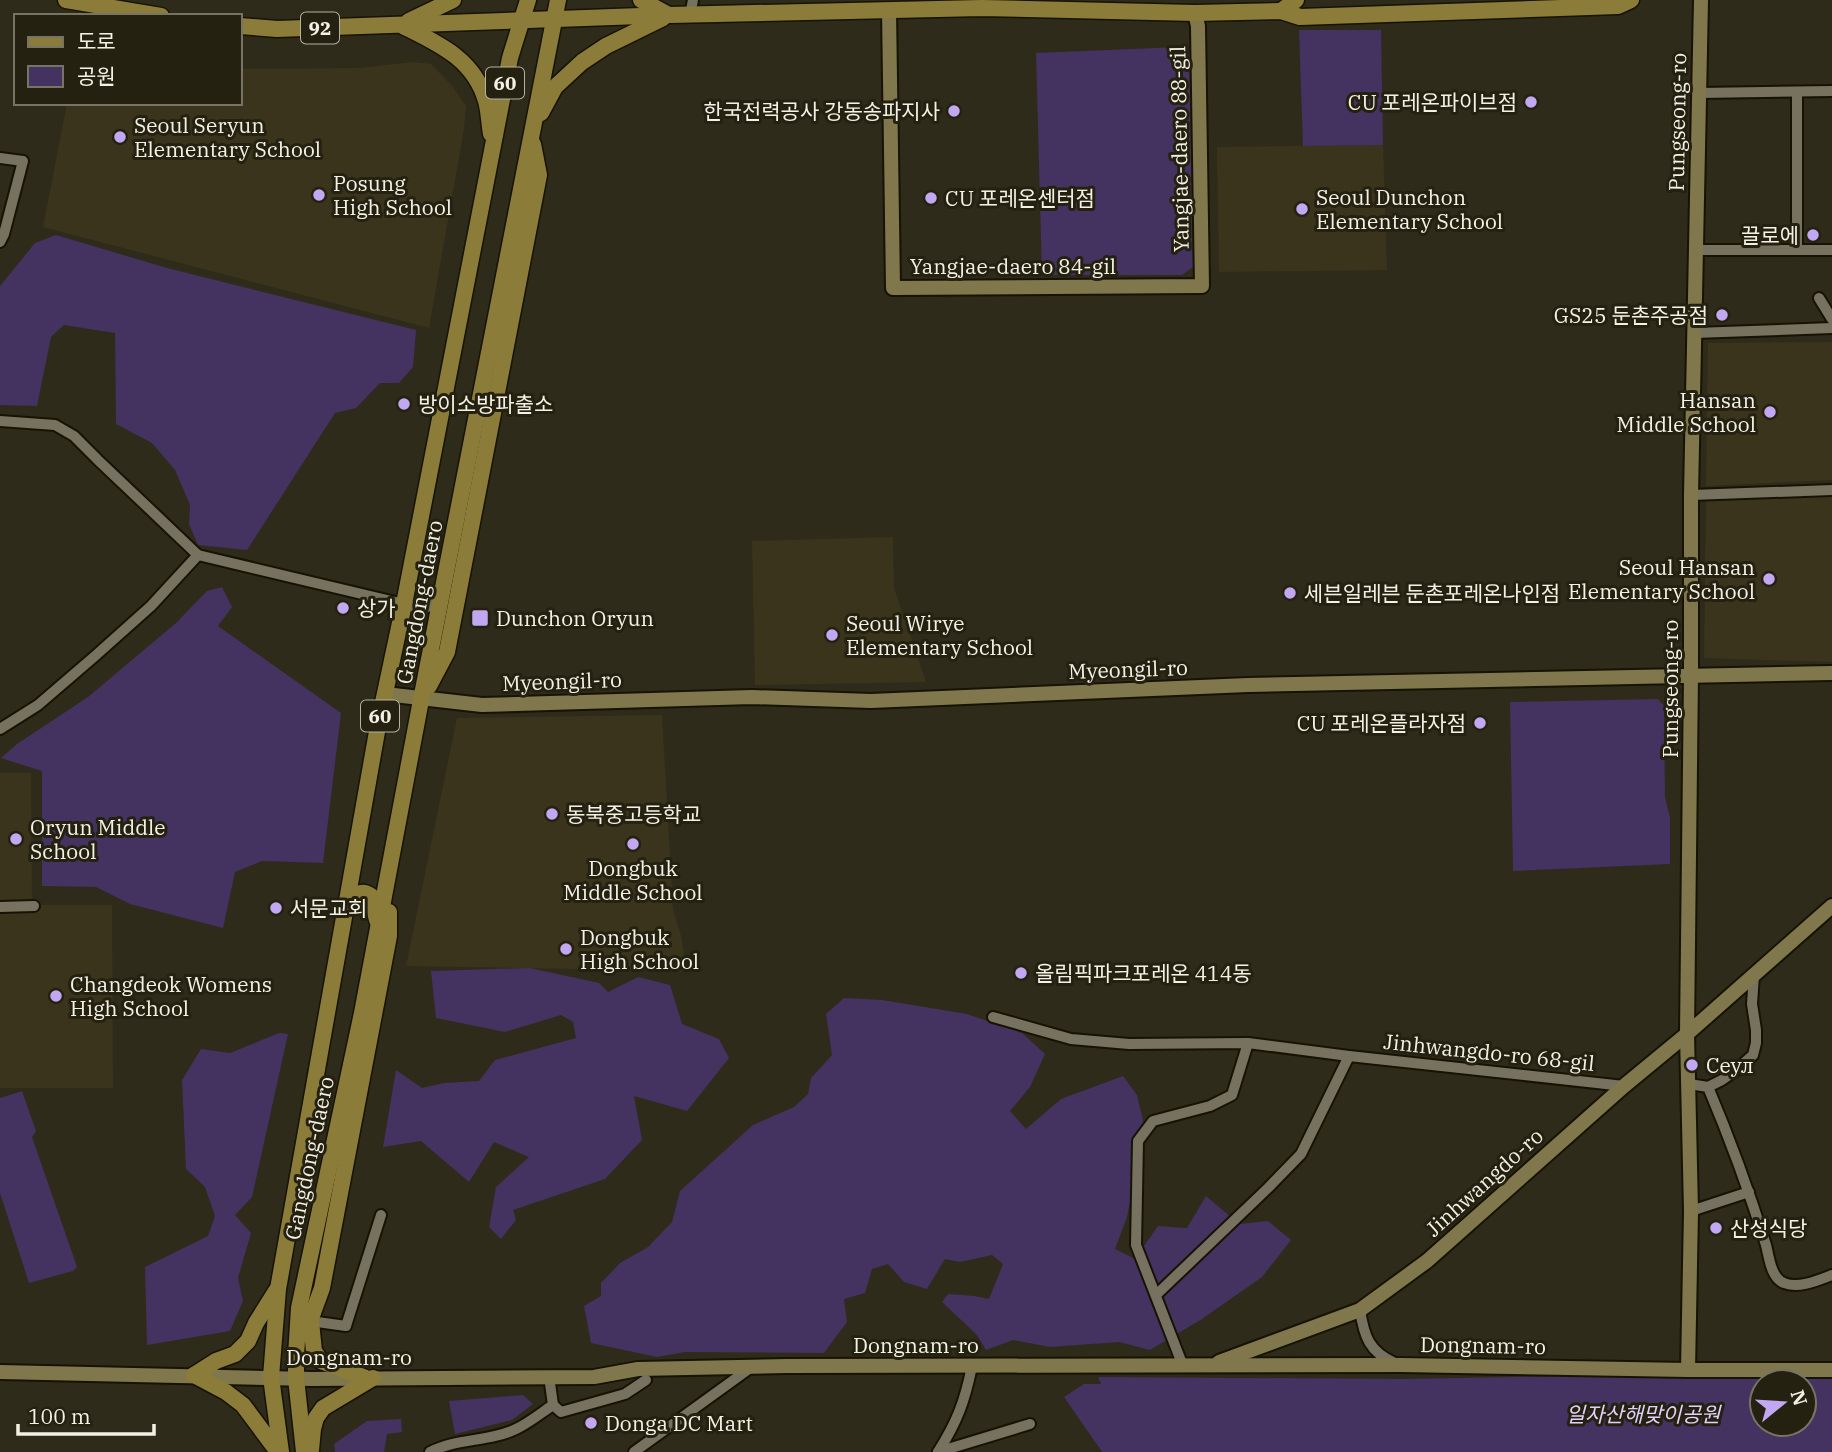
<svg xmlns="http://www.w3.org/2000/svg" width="1832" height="1452" font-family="'IBM Plex Serif','Noto Sans KR',serif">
<rect width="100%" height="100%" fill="#2f2b1a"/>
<g fill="#3a341c">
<polygon points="413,62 431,64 453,87 466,106 464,129 429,328 43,227 67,103 240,103 240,69 361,68"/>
<polygon points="1383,145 1387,270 1219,272 1217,147"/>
<polygon points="1832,342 1832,480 1706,486 1708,343"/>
<polygon points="1832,495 1832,662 1704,658 1706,501"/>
<polygon points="893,537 894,588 926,682 755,685 752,541"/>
<polygon points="662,715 673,909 681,936 684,955 684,971 406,966 457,718"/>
<polygon points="0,773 31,773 32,905 112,905 113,1088 0,1088"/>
</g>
<g fill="#443261" fill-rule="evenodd">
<polygon points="1299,30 1381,30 1383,145 1303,146"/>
<polygon points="1179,47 1189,55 1193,267 1182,275 1042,275 1036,53"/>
<polygon points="56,235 167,268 416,330 413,367 399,383 380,383 356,408 335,413 247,550 198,545 189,524 190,505 175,470 152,443 116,424 115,333 64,325 51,337 37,406 0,405 0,286 35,243"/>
<polygon points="222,587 232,607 218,626 341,713 323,863 262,861 235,872 223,928 130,904 96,887 42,886 42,771 1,758 17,744 88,697 176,623 207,591"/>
<polygon points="1658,699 1664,706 1665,797 1670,818 1670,864 1513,871 1510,702"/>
<polygon points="530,968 599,983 608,992 638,977 670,985 682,1024 719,1039 729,1058 687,1111 634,1096 642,1140 605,1179 513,1210 516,1220 501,1239 489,1227 496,1187 529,1157 494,1142 469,1182 421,1141 383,1147 396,1070 422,1088 444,1083 479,1081 495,1060 576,1038 573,1022 561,1015 505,1032 436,1018 431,971"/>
<polygon points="844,998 882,1000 967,1014 1022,1033 1045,1054 1030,1087 1010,1111 1026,1129 1061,1099 1123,1076 1137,1095 1144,1125 1131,1151 1132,1191 1127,1217 1115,1249 1135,1259 1158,1226 1187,1228 1206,1196 1239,1224 1268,1221 1291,1240 1262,1277 1202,1319 1150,1350 1119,1342 1050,1347 1013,1340 986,1350 977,1335 942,1302 948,1294 974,1296 989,1299 1003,1264 992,1255 960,1262 945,1259 927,1289 904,1282 888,1264 872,1269 865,1293 844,1299 847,1322 824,1353 685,1352 657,1357 591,1343 584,1306 601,1296 601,1283 620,1263 648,1247 672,1222 680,1191 753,1125 794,1107 808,1094 811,1078 832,1055 826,1014"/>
<polygon points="279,1033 288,1034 252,1197 235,1215 251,1233 238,1278 243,1301 230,1331 147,1345 145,1267 208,1236 215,1216 205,1187 186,1169 182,1080 201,1049 230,1053"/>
<polygon points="22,1091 36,1131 32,1137 77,1267 73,1271 29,1283 0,1193 0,1098"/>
<path d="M1686 1374 1832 1378V1452H1102L1064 1397 1084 1384H1101L1098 1377 1404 1379ZM1762 1382H1804V1424H1762Z"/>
<polygon points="523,1395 533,1404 512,1420 455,1434 449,1401"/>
<polygon points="401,1419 402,1432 387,1434 384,1452 335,1452 334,1444 367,1421"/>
</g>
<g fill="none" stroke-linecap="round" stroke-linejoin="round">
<g stroke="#171304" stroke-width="14">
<g id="street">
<polyline points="690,15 693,0"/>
<polyline points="1699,93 1832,91"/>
<polyline points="0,158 23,161 4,234 0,242"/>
<polyline points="1696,250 1832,250"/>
<polyline points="1797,250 1797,92"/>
<polyline points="1819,298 1832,319"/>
<polyline points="1694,333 1832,328"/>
<polyline points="0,421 55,425 74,436 98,460 198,555"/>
<polyline points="1691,495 1832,490"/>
<path d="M0 729 38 705 95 656 151 606 198 555 404 604C424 611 426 610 441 597"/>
<polyline points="0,907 34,906"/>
<polyline points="993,1017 1071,1039 1129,1044 1248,1043 1349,1056 1624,1086"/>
<path d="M1689 1084 1708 1087C1730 1139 1749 1191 1766 1245 1769 1257 1771 1278 1784 1283 1798 1289 1819 1280 1832 1275"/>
<polyline points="1708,1087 1722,1080 1735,1071 1753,1055 1756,1043 1756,1030 1752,1004 1754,975"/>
<polyline points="1691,1211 1749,1192"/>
<polyline points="1156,1295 1268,1188 1301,1154 1349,1056"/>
<path d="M1360 1310C1364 1336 1369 1352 1395 1363"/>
<polyline points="310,1321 346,1326 381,1215"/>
<polyline points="1183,1366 1136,1245 1138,1141 1153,1121 1210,1106 1232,1095 1248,1043"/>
<polyline points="549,1376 553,1405 561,1412 625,1394 646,1380"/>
<path d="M430 1452C457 1438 489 1442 516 1429 529 1423 541 1413 553 1405"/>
<polyline points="634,1452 753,1366"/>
<polyline points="938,1452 1030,1424"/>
<path d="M938 1452C957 1422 965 1401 972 1366"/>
</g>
</g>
<g stroke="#171304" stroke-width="18">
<g id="secondary">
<polyline points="889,10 893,288 1202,286 1198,26 1195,13"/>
<polyline points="385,694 482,705 752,697 871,701 1248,685 1832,673"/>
<polyline points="1219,1362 1360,1310 1427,1261 1624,1086 1687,1034 1832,906"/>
<polyline points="1688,1370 1691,1211 1687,1034 1691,675 1691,495 1701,0"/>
<polyline points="0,1372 312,1379 594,1377 638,1369 787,1366 1401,1365 1688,1370 1832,1370"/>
</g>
</g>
<g stroke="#171304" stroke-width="19">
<g id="primary">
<polyline points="66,0 161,16"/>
<polyline points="641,0 667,14"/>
<polyline points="1281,11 1296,0"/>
<polyline points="409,21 453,0"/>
<polyline points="240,26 277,29 669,15 982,8 1195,13 1281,11 1300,17 1618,6 1631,0"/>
<path d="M403 26C439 44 474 59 486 101 489 111 489 123 491 134"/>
<polyline points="541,113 555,87 582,62 606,46 663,18"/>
<polyline points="429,686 447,652 539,175 533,144"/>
<path d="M347 908C353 897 359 888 371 896L377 920"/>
<polyline points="310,1312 314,1351 321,1361 366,1378"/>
<polyline points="310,1321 322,1288 389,936 389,912"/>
<polyline points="194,1375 216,1361 235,1354 248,1341 256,1323 276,1291"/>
<polyline points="194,1375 226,1392 243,1405 278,1452"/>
<polyline points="311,1450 313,1429 316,1418 323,1408 373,1378"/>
<polyline points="281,1452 271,1377 278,1289 378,726 404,604 510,58 528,0"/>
<polyline points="304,1452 296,1378 296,1356 299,1308 362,1013 421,700 558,0"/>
</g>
</g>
<use href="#street" stroke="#77725f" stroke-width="10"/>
<use href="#secondary" stroke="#81774c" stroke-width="14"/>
<use href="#primary" stroke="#8b7c3a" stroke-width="16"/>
</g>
<g fill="#c2a7f2" stroke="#252110" stroke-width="2.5">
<circle cx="1531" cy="102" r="7"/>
<circle cx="954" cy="111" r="7"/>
<circle cx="120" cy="137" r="7"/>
<circle cx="319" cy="195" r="7"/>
<circle cx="931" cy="198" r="7"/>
<circle cx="1302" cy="209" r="7"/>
<circle cx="1813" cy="235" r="7"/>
<circle cx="1722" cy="315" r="7"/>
<circle cx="404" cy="404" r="7"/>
<circle cx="1770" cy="412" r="7"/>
<circle cx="1769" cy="579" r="7"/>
<circle cx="1290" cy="593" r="7"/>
<circle cx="343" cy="608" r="7"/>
<rect x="471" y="609" width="18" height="18" rx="3.5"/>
<circle cx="832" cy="635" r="7"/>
<circle cx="1480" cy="723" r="7"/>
<circle cx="552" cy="814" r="7"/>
<circle cx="16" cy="839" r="7"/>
<circle cx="633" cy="844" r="7"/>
<circle cx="276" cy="908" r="7"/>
<circle cx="566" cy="949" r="7"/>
<circle cx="1021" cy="973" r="7"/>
<circle cx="56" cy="996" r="7"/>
<circle cx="1692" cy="1065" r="7"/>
<circle cx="1716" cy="1228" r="7"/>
<circle cx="591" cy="1423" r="7"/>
</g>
<g text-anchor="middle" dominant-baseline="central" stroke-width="6" stroke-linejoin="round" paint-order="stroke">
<g fill="#252110" stroke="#b5b2a5" stroke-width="2">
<rect x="301" y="12.5" width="38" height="31" rx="5"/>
<rect x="486" y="67.5" width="38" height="31" rx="5"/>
<rect x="361" y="700.5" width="38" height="31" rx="5"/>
</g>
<g font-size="19" font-weight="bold" fill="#f3f0e5">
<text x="320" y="28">92</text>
<text x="505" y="83">60</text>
<text x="380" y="716">60</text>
</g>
<g font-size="21" fill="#f3f0e5" stroke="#252110" text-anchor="start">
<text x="1517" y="102" text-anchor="end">CU 포레온파이브점</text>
<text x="940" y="111" text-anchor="end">한국전력공사 강동송파지사</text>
<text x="134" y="125">Seoul Seryun<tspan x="134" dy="24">Elementary School</tspan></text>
<text x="333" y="183">Posung<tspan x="333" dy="24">High School</tspan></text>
<text x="1316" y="197">Seoul Dunchon<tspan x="1316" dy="24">Elementary School</tspan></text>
<text x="945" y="198">CU 포레온센터점</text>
<text x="1799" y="235" text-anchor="end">끌로에</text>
<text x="1708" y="315" text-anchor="end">GS25 둔촌주공점</text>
<text x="1756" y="400" text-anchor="end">Hansan<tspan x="1756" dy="24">Middle School</tspan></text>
<text x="418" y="404">방이소방파출소</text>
<text x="1755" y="567" text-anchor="end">Seoul Hansan<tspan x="1755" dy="24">Elementary School</tspan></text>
<text x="1304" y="593">세븐일레븐 둔촌포레온나인점</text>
<text x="357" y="608">상가</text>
<text x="496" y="618">Dunchon Oryun</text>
<text x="846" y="623">Seoul Wirye<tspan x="846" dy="24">Elementary School</tspan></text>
<text x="1466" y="723" text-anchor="end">CU 포레온플라자점</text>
<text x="566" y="814">동북중고등학교</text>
<text x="30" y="827">Oryun Middle<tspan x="30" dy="24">School</tspan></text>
<text x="633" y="868" text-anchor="middle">Dongbuk<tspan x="633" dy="24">Middle School</tspan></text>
<text x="290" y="908">서문교회</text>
<text x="580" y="937">Dongbuk<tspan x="580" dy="24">High School</tspan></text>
<text x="1035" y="973">올림픽파크포레온 414동</text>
<text x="70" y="984">Changdeok Womens<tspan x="70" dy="24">High School</tspan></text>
<text x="1706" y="1065">Сеул</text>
<text x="1730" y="1228">산성식당</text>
<text x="605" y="1423">Donga DC Mart</text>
</g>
<g font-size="21" fill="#f3f0e5" stroke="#252110">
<text transform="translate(1677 122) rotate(-89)">Pungseong-ro</text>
<text transform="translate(1179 149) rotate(-91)">Yangjae-daero 88-gil</text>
<text x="1013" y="266">Yangjae-daero 84-gil</text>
<text transform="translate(419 602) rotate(-79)">Gangdong-daero</text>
<text transform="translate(1128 669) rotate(-2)">Myeongil-ro</text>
<text transform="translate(562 681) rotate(-2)">Myeongil-ro</text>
<text transform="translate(1670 689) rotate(-90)">Pungseong-ro</text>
<text transform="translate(1489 1052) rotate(6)">Jinhwangdo-ro 68-gil</text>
<text transform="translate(309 1158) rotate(-78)">Gangdong-daero</text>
<text transform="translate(1484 1182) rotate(-42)">Jinhwangdo-ro</text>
<text x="916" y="1345">Dongnam-ro</text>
<text transform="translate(1483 1345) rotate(1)">Dongnam-ro</text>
<text x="349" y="1357">Dongnam-ro</text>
</g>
<g font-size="21" font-style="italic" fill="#dfd1f9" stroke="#252110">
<text x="1643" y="1414">일자산해맞이공원</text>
</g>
</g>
<rect x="14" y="14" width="228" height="91" fill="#252110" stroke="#777465" stroke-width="2"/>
<rect x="28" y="37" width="35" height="10" fill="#8b7c3a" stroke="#777465" stroke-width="2"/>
<text x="77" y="49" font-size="21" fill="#f3f0e5">도로</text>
<rect x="28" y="66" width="35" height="21" fill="#443261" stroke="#777465" stroke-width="2"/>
<text x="77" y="84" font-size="21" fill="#f3f0e5">공원</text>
<g transform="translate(1783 1403) rotate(72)"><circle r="33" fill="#252110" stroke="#777465" stroke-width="2"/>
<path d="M0-5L12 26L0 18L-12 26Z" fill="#c2a7f2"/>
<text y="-10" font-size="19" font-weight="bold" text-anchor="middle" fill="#f3f0e5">N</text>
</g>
<path d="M18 1424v10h136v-10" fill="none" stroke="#f3f0e5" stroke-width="3.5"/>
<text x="28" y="1424" font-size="21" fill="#f3f0e5" stroke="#252110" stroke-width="5" paint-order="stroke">100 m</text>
</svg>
